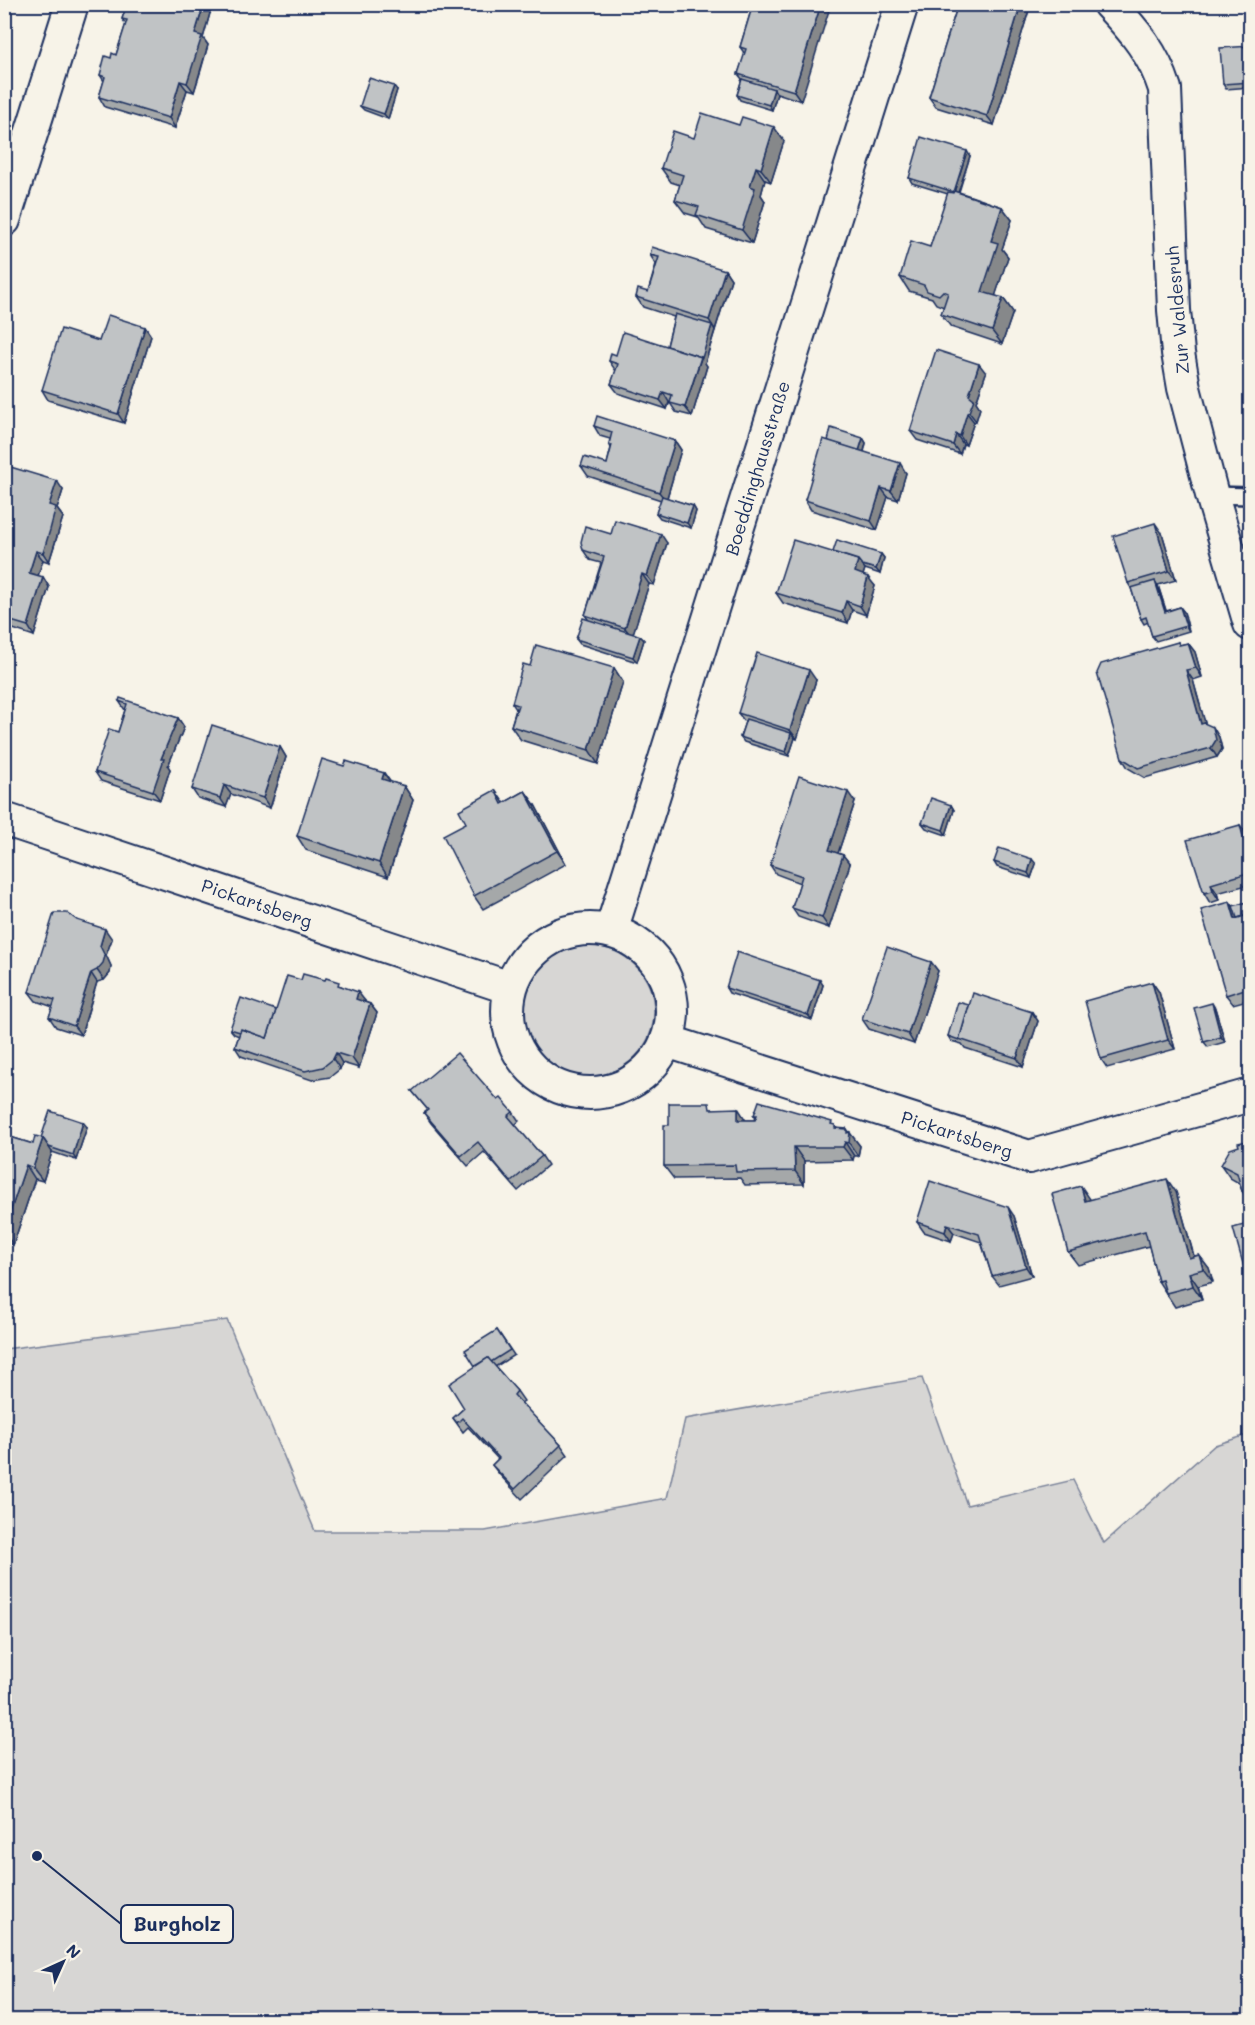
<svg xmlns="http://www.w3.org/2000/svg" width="1255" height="2025" font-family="Mali,sans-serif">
<rect width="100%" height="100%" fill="#f7f3e8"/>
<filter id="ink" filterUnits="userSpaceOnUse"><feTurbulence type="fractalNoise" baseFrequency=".0167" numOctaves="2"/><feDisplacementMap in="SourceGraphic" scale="12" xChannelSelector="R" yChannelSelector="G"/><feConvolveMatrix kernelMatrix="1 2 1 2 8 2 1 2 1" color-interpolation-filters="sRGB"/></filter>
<g filter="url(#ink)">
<g fill="#d7d6d4" stroke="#798299" stroke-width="1.5">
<circle cx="589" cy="1011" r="65"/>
<polygon points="227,1320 315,1531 485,1531 667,1498 685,1419 922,1378 967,1505 1073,1480 1104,1543 1215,1445 1250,1434 1250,2020 5,2020 5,1349"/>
</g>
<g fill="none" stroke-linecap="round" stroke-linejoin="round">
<g stroke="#1b2f5e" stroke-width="20">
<polyline id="lane" points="1212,495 1250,496"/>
</g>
<g stroke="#1b2f5e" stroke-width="36">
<g id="street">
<path d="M1109 4C1135 31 1154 54 1165 89L1174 310 1178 353 1184 388 1212 495 1250 624"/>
<polyline points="4,220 72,4"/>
<polyline points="4,819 510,988"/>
<circle cx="590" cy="1011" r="82"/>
<polyline points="611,931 902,4"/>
<polyline points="667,1041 1029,1157 1250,1095"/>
</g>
</g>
<use href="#lane" stroke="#f7f3e8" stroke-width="15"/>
<use href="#street" stroke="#f7f3e8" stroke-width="32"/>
</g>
<g fill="#a5a8a9" stroke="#1b2f5e" stroke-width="1.5">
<polygon points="127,4 211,4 212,6 203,38 208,45 201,70 194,92 187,90 175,128 105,107 99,97 104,81 100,75 111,58 116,55 126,24 122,19"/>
<polygon points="753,4 801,101 777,93 772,110 740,100 737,95 742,79 738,74 745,54 740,47"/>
<polygon points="958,4 1025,4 1029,10 994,125 936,107 929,97"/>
<polygon points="1251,46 1251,87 1226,89 1223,84"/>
<polygon points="397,90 388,119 364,110 360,106"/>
<polygon points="694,138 784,141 771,182 765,180 761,195 765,201 752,243 706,229 698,217 685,213 675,200 680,185 671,182 661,168"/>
<polygon points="970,156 959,192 1002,207 1012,220 1002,249 1008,257 995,296 1003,298 1013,312 1002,344 951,327 941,314 944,307 936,304 932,298 909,291 900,277 930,247 948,194 912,183 909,178"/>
<polygon points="650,255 725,270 731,279 705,363 707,366 692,416 676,412 670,403 670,402 667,409 618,393 611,384 616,371 609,361 616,355 667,346 674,317 643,307 636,297 648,292 656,264"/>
<polygon points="145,327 151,336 124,423 48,400 42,390 99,341"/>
<polygon points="986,373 976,402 980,408 976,421 974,422 966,445 963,444 960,454 917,440 910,431"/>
<polygon points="594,426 675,441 681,450 667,498 693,506 696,511 691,528 660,518 656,513 661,500 588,476 581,466 607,464 611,448 609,444 610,439 600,436"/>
<polygon points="863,438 866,443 864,452 906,473 898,500 888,497 877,530 811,510 805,500 828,441"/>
<polygon points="4,465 63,490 57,509 63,517 56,540 49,562 43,560 38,576 43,577 49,587 34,636 4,626"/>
<polygon points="1162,533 1176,580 1158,585 1166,611 1180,607 1184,612 1189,631 1156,641 1152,636 1148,622 1144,624 1141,619 1131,588 1128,583"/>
<polygon points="611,534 667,543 654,585 649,584 633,633 640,636 644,640 637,662 580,644 576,639 588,619 585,615 601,563 590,560 583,550"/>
<polygon points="833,552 881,554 884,558 880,574 865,569 863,575 875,586 866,615 852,610 848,623 783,603 776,593"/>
<polygon points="1178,642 1180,645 1188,643 1195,652 1202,677 1193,680 1205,724 1219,737 1222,749 1217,757 1145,778 1128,768 1122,758"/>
<polygon points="614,668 623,682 598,764 521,740 511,726 516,709 512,703"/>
<polygon points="816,680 797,739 795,738 789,756 744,742 740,737 745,722 738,713"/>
<polygon points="119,701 178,718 184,727 168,766 170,769 160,800 101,781 95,772 118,732 125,710"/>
<polygon points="280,747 286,757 270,808 231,794 226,807 198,798 192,789"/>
<polygon points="344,766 384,773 390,782 404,786 413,800 388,877 306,850 297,836"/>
<polygon points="495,790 504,803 525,791 535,805 566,864 483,909 474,896 466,823"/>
<polygon points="855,802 838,853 843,855 850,864 829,928 798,917 792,908 800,883 776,874 770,865"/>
<polygon points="951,805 954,810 946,835 926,828 922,823"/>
<polygon points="1240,825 1247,834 1251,850 1251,884 1217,893 1219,900 1210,903 1204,893"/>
<polygon points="994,862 1036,864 1031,878 997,867"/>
<polygon points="1251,901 1251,999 1233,1004 1226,995 1230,902 1233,906"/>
<polygon points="77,920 112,939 106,955 111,966 110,973 104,980 97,982 81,1035 56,1027 49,1017 53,1007 36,1001 29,992"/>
<polygon points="931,962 938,971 914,1044 869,1029 862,1019"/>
<polygon points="301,980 341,986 365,1001 365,1002 370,1004 377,1013 359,1068 342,1063 340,1069 330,1077 312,1080 241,1056 235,1047 239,1036 234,1034 230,1029 276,1010"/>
<polygon points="1152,982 1159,992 1175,1049 1107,1068 1101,1059"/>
<polygon points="823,985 812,1020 729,993 726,988"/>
<polygon points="969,1005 1032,1012 1038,1021 1023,1067 965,1048 962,1044 951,1041 948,1036"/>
<polygon points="1215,1008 1225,1042 1208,1047 1204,1042"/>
<polygon points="412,1091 513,1112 519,1121 515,1125 542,1156 548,1165 518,1191 484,1152 468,1166 431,1123 424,1113 428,1110"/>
<polygon points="713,1109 746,1120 755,1120 756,1117 754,1115 834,1125 837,1128 849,1132 860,1146 858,1156 854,1156 853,1160 804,1161 804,1184 745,1185 740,1178 674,1179 664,1166 669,1125"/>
<polygon points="87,1127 76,1160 52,1152 43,1181 35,1179 13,1245 4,1242 4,1135 33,1144 41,1138"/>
<polygon points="1251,1140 1251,1204 1242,1191 1239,1183 1230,1178 1221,1165 1239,1146"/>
<polygon points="1176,1192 1194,1256 1199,1255 1209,1268 1213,1282 1198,1286 1202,1299 1175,1307 1158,1281 1149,1246 1078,1265 1068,1252 1090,1200"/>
<polygon points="1014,1216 1032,1276 999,1285 992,1276 981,1242 954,1233 951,1241 924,1232 917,1222"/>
<polygon points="497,1330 514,1355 495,1367 517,1391 524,1401 521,1403 561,1445 568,1455 522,1499 499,1474 492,1465 498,1459 468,1427 463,1432 453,1418 464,1408"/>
</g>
<g fill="#86888a" stroke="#1b2f5e" stroke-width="1.5">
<polygon points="204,4 211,4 212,6 203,38 208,45 194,92 187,83 195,34"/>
<polygon points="821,4 831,4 801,101 794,91"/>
<polygon points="1021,4 1025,4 1029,10 994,125 987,116"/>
<polygon points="180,81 187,90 175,128 169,118"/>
<polygon points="394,86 397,90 388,119 384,114"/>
<polygon points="774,89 777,94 772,110 769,105"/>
<polygon points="774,127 784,141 771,182 761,169"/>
<polygon points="967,151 970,156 957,196 954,192"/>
<polygon points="756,167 765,180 761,195 765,201 752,243 742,230 750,186"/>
<polygon points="1002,207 1012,220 1002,249 1008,257 992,306 982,292 991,241"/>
<polygon points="725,270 731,279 715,330 709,320"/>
<polygon points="1003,298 1013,312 1002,344 992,331"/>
<polygon points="712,325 715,330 705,363 707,366 692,416 685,407"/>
<polygon points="145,327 151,336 124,423 118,414"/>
<polygon points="979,364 986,373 976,402 980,408 976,421 969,412 969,395"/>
<polygon points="663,392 669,402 667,409 660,400"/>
<polygon points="967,413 974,422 966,445 960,436"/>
<polygon points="956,434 963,444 960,454 953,445"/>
<polygon points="863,438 866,443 862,459 858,454"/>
<polygon points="675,441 681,450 666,501 659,492"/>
<polygon points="900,463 906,473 898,500 891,491"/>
<polygon points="57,481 63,490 57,509 63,517 49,562 43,553 49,505"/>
<polygon points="881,488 888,497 877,530 871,521"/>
<polygon points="693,506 696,511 691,528 687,523"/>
<polygon points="1155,523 1162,533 1176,580 1169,571"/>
<polygon points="661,534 667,543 654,585 647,576"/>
<polygon points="36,551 43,560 36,582 29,573"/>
<polygon points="881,554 884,558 880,574 876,569"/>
<polygon points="858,560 865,569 861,581 855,572"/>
<polygon points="642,574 649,584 632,637 625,628"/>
<polygon points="43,577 49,587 34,636 28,626"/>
<polygon points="868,577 875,586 866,615 860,606"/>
<polygon points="1155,581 1158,586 1168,616 1165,612"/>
<polygon points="846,601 852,610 848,623 842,613"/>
<polygon points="1180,607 1184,612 1189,631 1186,626"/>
<polygon points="640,636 644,640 637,662 633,657"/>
<polygon points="1188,643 1195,652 1202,677 1196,668"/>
<polygon points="614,668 623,682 598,764 589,750"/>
<polygon points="809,670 816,680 797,739 790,730"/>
<polygon points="1186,670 1193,680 1208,733 1201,724"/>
<polygon points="178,718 184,727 168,766 170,769 160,800 153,791 161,759"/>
<polygon points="1213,727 1219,737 1222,749 1217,757 1211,748"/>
<polygon points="791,733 795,738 789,756 786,752"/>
<polygon points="280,747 286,757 270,808 263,798"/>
<polygon points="384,773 394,787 382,779"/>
<polygon points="224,785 231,794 226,807 220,798"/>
<polygon points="404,786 413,800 388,877 379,863"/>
<polygon points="525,791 535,805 566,864 557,851"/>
<polygon points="848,792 855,802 836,859 829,850"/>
<polygon points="951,805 954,810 946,835 943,830"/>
<polygon points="1240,825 1247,834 1251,850 1251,866"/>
<polygon points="843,855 850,864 829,928 822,918"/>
<polygon points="1032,859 1036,864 1031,878 1028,873"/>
<polygon points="8,880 11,885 4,904 4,889"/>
<polygon points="1211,884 1217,893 1219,900 1213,891"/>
<polygon points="1230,902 1237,911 1240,923 1235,919"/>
<polygon points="105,929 112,939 106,955 111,966 110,973 104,980 97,970 100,946"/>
<polygon points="931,962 938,971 914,1044 908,1034"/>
<polygon points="91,973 97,982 81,1035 74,1026"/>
<polygon points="820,980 823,985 812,1020 808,1015"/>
<polygon points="1152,982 1159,992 1175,1049 1168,1040"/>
<polygon points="358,992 365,1001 362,1009 356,999"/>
<polygon points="1212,1003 1215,1008 1225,1042 1221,1037"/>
<polygon points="370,1004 377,1013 359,1068 352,1058"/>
<polygon points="1032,1012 1038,1021 1023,1067 1017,1058"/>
<polygon points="336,1053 342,1063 340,1069 333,1059"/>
<polygon points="738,1108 747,1122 738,1120"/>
<polygon points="83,1122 87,1127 76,1160 73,1155"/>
<polygon points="847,1129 860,1146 858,1156 849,1143 847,1133"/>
<polygon points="43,1138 52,1152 43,1181 33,1168"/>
<polygon points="845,1142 854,1156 853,1160 843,1147"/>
<polygon points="794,1147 804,1161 804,1184 795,1171"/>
<polygon points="26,1165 35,1179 13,1245 4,1232 4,1230"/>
<polygon points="1167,1179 1176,1192 1198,1271 1189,1258"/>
<polygon points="1081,1186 1090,1199 1095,1215 1085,1201"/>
<polygon points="1008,1207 1014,1216 1032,1276 1026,1267"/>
<polygon points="947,1224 954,1233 951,1241 945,1232"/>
<polygon points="1199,1255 1209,1268 1213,1282 1203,1269"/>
<polygon points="1189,1273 1198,1286 1202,1299 1193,1286"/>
</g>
<g fill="#c0c3c5" stroke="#1b2f5e" stroke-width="1.5">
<polygon points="127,4 204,4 195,34 202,36 194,61 187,83 180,81 169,118 99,97 105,77 100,75 105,56 111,58 112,53 116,55 127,20 122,19"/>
<polygon points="753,4 821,4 794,91 738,74 746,49 740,47"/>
<polygon points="958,4 1021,4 987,116 929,97"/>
<polygon points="1251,46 1251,82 1223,84 1220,48"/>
<polygon points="369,78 394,86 384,114 360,106"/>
<polygon points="742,79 774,89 769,105 737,95"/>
<polygon points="702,113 739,125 742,117 774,127 761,169 756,167 750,186 755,188 742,230 696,215 699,207 675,200 683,175 661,168 673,131 694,138"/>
<polygon points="921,137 967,151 954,192 909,178"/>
<polygon points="954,191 1002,207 991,241 998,243 982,292 1003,298 992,331 941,314 948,293 943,291 939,295 927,291 924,285 900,277 911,241 930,247 948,192 953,193"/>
<polygon points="652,247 725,270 709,320 636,297 638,289 648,292 659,257 650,255"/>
<polygon points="675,314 712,325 702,358 701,357 667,346"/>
<polygon points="108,315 145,327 118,414 42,390 61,329 99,341"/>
<polygon points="623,332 701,357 685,407 670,403 672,395 663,392 660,400 611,384 618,364 609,361 611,353 616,355"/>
<polygon points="936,350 979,364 969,395 974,399 969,412 967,413 960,436 956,434 953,445 910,431"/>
<polygon points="597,416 675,441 659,492 581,466 584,457 607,464 612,445 609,444 612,432 594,426"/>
<polygon points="831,428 863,438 859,451 828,441"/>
<polygon points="823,439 900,463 891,491 881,488 871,521 805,500"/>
<polygon points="4,465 57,481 49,505 56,507 50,530 43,553 36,551 29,573 43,577 28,626 4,619"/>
<polygon points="662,496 693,506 687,523 656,513"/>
<polygon points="615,520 661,534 647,576 642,574 625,628 585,615 604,557 583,550 581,542 585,526 611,534"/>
<polygon points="1155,523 1169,571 1128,583 1113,536"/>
<polygon points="793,540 858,560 855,572 868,577 860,606 846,601 842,613 776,593"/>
<polygon points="837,540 881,554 876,569 862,565 858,560 833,552"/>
<polygon points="1155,581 1165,612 1180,607 1186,626 1152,636 1146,617 1141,619 1131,588"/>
<polygon points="583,618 640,636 633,657 576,639"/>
<polygon points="1178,642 1179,645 1188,643 1196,668 1186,670 1201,724 1204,723 1213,727 1216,740 1211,748 1138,768 1122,758 1097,673 1101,664"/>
<polygon points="536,645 614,668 589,750 511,726 518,705 512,703 523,664 530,666"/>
<polygon points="757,653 809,670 790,730 738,713"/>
<polygon points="120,698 178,718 161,759 164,759 153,791 95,772 109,729 118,732 127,704 119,701"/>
<polygon points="746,719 791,733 786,752 740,737"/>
<polygon points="212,725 280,747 263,798 224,785 220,798 192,789"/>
<polygon points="322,759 344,766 346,761 384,773 382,779 404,786 379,863 297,836"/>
<polygon points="799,776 848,792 829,850 843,855 822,918 792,908 802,876 770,865"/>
<polygon points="495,790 502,804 525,791 557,851 474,896 443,835 466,823 459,810"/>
<polygon points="931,798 951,805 943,830 922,823"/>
<polygon points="1240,825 1251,866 1251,872 1211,884 1213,891 1204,893 1187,840"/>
<polygon points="999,848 1032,859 1028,873 994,862"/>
<polygon points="4,879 8,880 4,889"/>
<polygon points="1251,901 1251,914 1237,918 1233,906"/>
<polygon points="1230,902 1235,919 1251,914 1251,987 1226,995 1201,910"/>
<polygon points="54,913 67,913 77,920 105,929 100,946 105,956 103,963 97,970 91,973 74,1026 49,1017 55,1000 29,992"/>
<polygon points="887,947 931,962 908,1034 862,1019"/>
<polygon points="737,952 820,980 808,1015 726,988"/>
<polygon points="303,974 325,980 326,978 339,982 338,985 358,992 356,999 370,1004 352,1058 336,1053 333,1059 323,1067 305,1071 235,1047 241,1029 267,1038 287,976 301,980"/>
<polygon points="1152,982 1168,1040 1101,1059 1085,1001"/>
<polygon points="973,993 1032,1012 1017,1058 959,1039"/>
<polygon points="241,998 276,1010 267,1038 241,1029 240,1032 230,1029"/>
<polygon points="958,1002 969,1005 959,1040 948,1036"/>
<polygon points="1212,1003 1221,1037 1204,1042 1194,1008"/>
<polygon points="457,1053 498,1100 501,1098 513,1112 508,1116 542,1156 511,1182 478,1142 461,1156 424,1113 428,1110 412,1091"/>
<polygon points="759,1101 832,1122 831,1124 835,1125 835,1128 847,1129 847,1133 850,1132 849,1143 845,1142 843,1147 794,1147 795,1171 736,1172 735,1165 664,1166 664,1125 669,1125 669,1103 709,1103 710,1109 738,1108 738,1120 755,1120 757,1115 754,1115"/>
<polygon points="50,1111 83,1122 73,1155 49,1147 43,1138 41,1138"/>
<polygon points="4,1135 33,1144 35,1136 43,1138 33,1168 26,1165 4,1230"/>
<polygon points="1251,1140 1251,1200 1247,1189 1242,1191 1237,1173 1221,1165 1230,1149 1239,1146 1238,1143"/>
<polygon points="1167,1179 1189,1258 1199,1255 1203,1269 1189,1273 1193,1286 1166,1293 1162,1280 1158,1281 1145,1231 1068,1252 1052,1194 1081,1186 1085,1201"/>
<polygon points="930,1181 1008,1207 1026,1267 992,1276 979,1234 947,1224 945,1232 917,1222"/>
<polygon points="1251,1223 1251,1280 1247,1278 1233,1228"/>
<polygon points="497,1330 510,1350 491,1362 488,1358 475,1366 465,1350"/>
<polygon points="488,1358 517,1391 514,1395 561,1445 515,1489 492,1465 499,1458 462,1418 457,1423 453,1418 464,1408 449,1384"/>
</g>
</g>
<g text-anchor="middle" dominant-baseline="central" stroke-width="4.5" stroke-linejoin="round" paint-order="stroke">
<g font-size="18" fill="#1b2f5e" stroke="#f7f3e8">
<text transform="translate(1177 310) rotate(-95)">Zur Waldesruh</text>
<text transform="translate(757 468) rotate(-73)">Boeddinghausstraße</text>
<text transform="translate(257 903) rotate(19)">Pickartsberg</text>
<text transform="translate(957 1134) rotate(18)">Pickartsberg</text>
</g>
</g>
<path fill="none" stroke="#1b2f5e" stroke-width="2" d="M37 1856L121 1924"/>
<circle fill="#1b2f5e" stroke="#f7f3e8" stroke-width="2" cx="37" cy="1856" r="6"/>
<rect fill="#f7f3e8" stroke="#1b2f5e" stroke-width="2" x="121" y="1905" width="112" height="38" rx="6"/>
<g font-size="20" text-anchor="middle" font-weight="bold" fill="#1b2f5e">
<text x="177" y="1931">Burgholz</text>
</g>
<rect width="1255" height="2025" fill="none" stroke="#f7f3e8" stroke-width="24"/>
<rect x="12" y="12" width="1231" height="2001" fill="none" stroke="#1b2f5e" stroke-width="2" filter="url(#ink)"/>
<g transform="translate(63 1962) rotate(45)" stroke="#f7f3e8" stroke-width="4.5" paint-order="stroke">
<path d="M0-4.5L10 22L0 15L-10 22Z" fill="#1b2f5e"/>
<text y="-9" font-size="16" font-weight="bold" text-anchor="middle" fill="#1b2f5e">N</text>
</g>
</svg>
